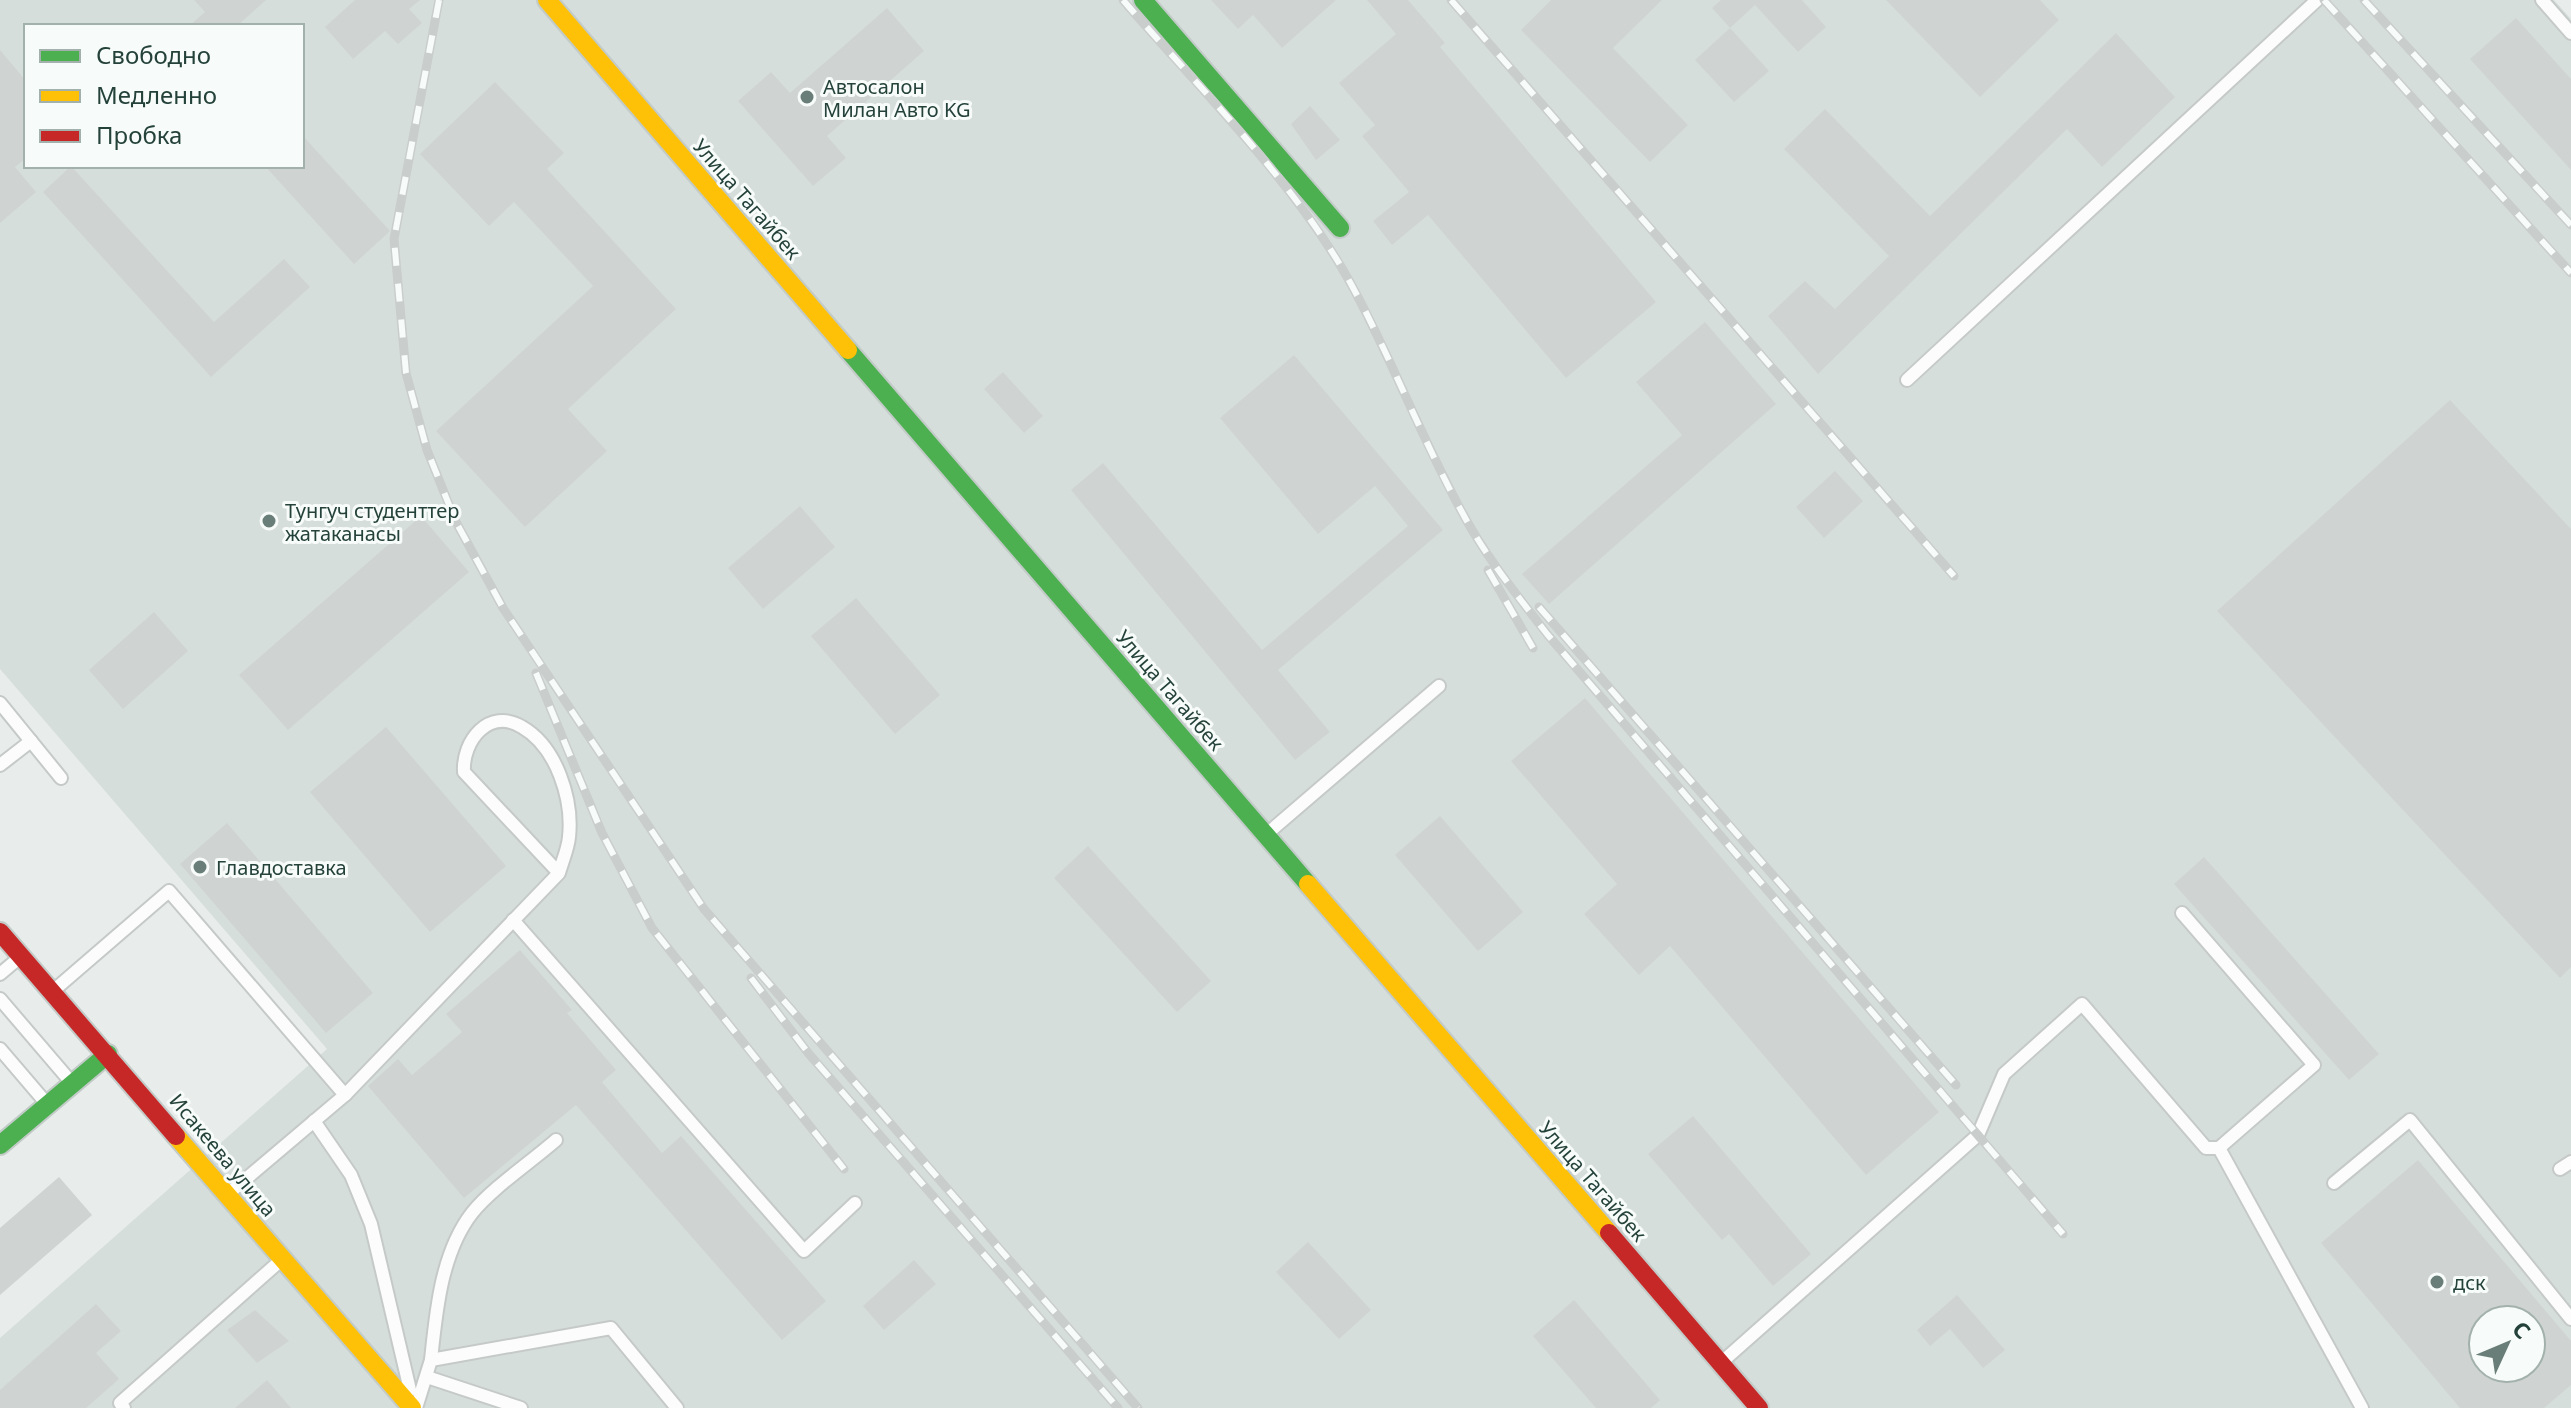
<svg xmlns="http://www.w3.org/2000/svg" width="2571" height="1408" font-family="'Noto Sans',sans-serif">
<rect width="100%" height="100%" fill="#e8edeb"/>
<path fill="#d6dedb" fill-rule="evenodd" d="M0 0H2554L2571 19V1408H0V1338L327 1049 0 669ZM26 26H302V166H26ZM2483 1320H2531V1368H2483Z"/>
<g fill="#cfd4d2" fill-rule="evenodd">
<polygon points="194,0 266,0 237,26 189,26 205,12"/>
<polygon points="355,0 420,0 409,9 422,23 398,44 385,31 353,59 325,27"/>
<polygon points="1211,0 1336,0 1282,48 1253,15 1238,29"/>
<polygon points="1367,0 1408,0 1445,43 1440,47 1656,302 1566,378 1428,215 1392,245 1373,221 1409,192 1362,136 1375,125 1339,83 1396,34"/>
<polygon points="1551,0 1662,0 1613,48 1688,125 1650,162 1521,30"/>
<polygon points="1721,0 1802,0 1826,27 1798,52 1755,5 1730,28 1712,8"/>
<polygon points="1886,0 2040,0 2059,20 1980,97"/>
<polygon points="887,8 924,51 827,136 846,158 813,186 738,101 771,72 790,93"/>
<polygon points="2516,18 2571,79 2571,170 2470,59"/>
<polygon points="1730,28 1769,71 1734,102 1695,60"/>
<polygon points="2116,33 2175,97 2102,167 2067,129 1818,374 1768,316 1805,281 1835,309 1889,256 1784,149 1825,109 1930,216"/>
<polygon points="0,50 26,81 26,158 15,167 36,192 0,223"/>
<polygon points="495,82 564,153 547,169 676,309 568,409 607,451 525,527 436,431 593,286 514,202 489,226 420,154"/>
<polygon points="1310,106 1340,140 1316,160 1291,124"/>
<polygon points="302,135 390,231 354,264 265,166 302,166"/>
<polygon points="71,166 214,322 284,259 310,287 211,377 43,192"/>
<polygon points="1705,322 1776,404 1549,604 1522,574 1682,435 1636,382"/>
<polygon points="1294,355 1443,530 1278,670 1330,732 1295,760 1071,490 1103,463 1262,650 1408,526 1375,486 1318,534 1220,418"/>
<polygon points="1003,372 1043,416 1024,433 984,389"/>
<polygon points="2450,400 2571,529 2571,967 2560,978 2217,611"/>
<polygon points="1835,471 1863,501 1824,538 1796,507"/>
<polygon points="800,506 835,547 763,609 728,568"/>
<polygon points="421,516 469,572 288,730 239,675"/>
<polygon points="856,598 940,695 895,734 811,636"/>
<polygon points="154,612 188,651 123,709 89,670"/>
<polygon points="1585,698 1939,1112 1866,1175 1670,946 1639,975 1584,914 1617,884 1511,761"/>
<polygon points="386,727 506,866 430,932 310,792"/>
<polygon points="1440,816 1523,912 1478,951 1395,855"/>
<polygon points="227,823 373,993 326,1033 180,864"/>
<polygon points="1088,846 1211,981 1177,1012 1054,878"/>
<polygon points="2204,857 2379,1054 2349,1080 2174,884"/>
<polygon points="520,950 572,1010 567,1013 616,1070 602,1082 662,1153 681,1136 826,1301 782,1340 576,1105 464,1198 368,1086 398,1059 412,1075 462,1032 446,1014"/>
<polygon points="1693,1116 1811,1254 1773,1286 1729,1234 1722,1240 1648,1154"/>
<path d="M2418 1160 2571 1341V1385L2544 1408H2460L2321 1243ZM2483 1320H2531V1368H2483Z"/>
<polygon points="59,1177 92,1215 0,1295 0,1228"/>
<polygon points="1308,1242 1371,1310 1339,1339 1276,1272"/>
<polygon points="914,1260 936,1284 884,1330 863,1306"/>
<polygon points="1957,1295 2005,1350 1983,1368 1950,1329 1930,1346 1917,1330"/>
<polygon points="1574,1300 1660,1400 1651,1408 1596,1408 1533,1336"/>
<polygon points="96,1304 121,1331 96,1353 119,1379 86,1408 0,1408 0,1390"/>
<polygon points="255,1310 289,1341 257,1363 227,1330"/>
<polygon points="267,1380 291,1408 235,1408"/>
</g>
<g fill="none" stroke-linecap="round" stroke-linejoin="round">
<g stroke="#c5cac8" stroke-width="16">
<g id="lane">
<polyline points="2542,0 2571,33"/>
<polyline points="1907,380 2317,0"/>
<polyline points="0,703 61,778"/>
<polyline points="0,765 31,741"/>
<polyline points="1268,833 1439,686"/>
<polyline points="513,920 804,1251 855,1203"/>
<polyline points="0,974 19,958"/>
<polyline points="53,991 169,891 345,1095 228,1194"/>
<polyline points="0,999 71,1082"/>
<polyline points="0,1049 47,1104"/>
<path d="M345 1095 559 873 464 772C462 741 489 707 522 727 557 747 573 800 569 837 568 849 562 862 559 873"/>
<polyline points="314,1121 351,1175 371,1224 410,1390"/>
<polyline points="2219,1148 2362,1408"/>
<polyline points="2560,1169 2571,1162"/>
<polyline points="2334,1183 2410,1120 2571,1319"/>
<path d="M431 1360C436 1312 441 1253 472 1213 492 1188 531 1162 556 1140"/>
<polyline points="1723,1361 1978,1135 2004,1074 2082,1004 2206,1148 2219,1148 2314,1065 2182,913"/>
<polyline points="427,1377 521,1408"/>
<polyline points="124,1408 120,1403 280,1261"/>
<polyline points="416,1408 431,1360 611,1328 677,1408"/>
</g>
</g>
<g stroke="#c3cbc8" stroke-width="22">
<g id="fast">
<polyline points="1143,0 1340,228"/>
<polyline points="848,350 1308,884"/>
<polyline points="0,1145 108,1054"/>
</g>
</g>
<g stroke="#c3cbc8" stroke-width="22">
<g id="slow">
<polyline points="547,0 848,350"/>
<polyline points="1308,884 1609,1233"/>
<polyline points="176,1136 412,1408"/>
</g>
</g>
<g stroke="#c3cbc8" stroke-width="22">
<g id="jam">
<polyline points="0,932 176,1136"/>
<polyline points="1609,1233 1759,1408"/>
</g>
</g>
<use href="#lane" stroke="#fcfcfc" stroke-width="12"/>
<use href="#fast" stroke="#4caf50" stroke-width="18"/>
<use href="#slow" stroke="#ffc107" stroke-width="18"/>
<use href="#jam" stroke="#c62828" stroke-width="18"/>
<g stroke="#c9cdcc" stroke-width="9">
<g id="rail">
<polyline points="439,0 394,239 406,373 427,450 456,522 503,608 704,909 1138,1408"/>
<path d="M1123 0C1199 88 1296 183 1351 284 1392 359 1422 440 1463 514 1486 557 1517 595 1547 634L2063 1234"/>
<polyline points="1451,0 1954,576"/>
<polyline points="2324,0 2571,273"/>
<polyline points="2364,0 2571,225"/>
<polyline points="1488,570 1533,648"/>
<polyline points="1539,607 1956,1085"/>
<polyline points="536,673 602,833 652,928 844,1169"/>
<polyline points="751,978 809,1054 1118,1408"/>
</g>
</g>
<use href="#rail" stroke="#f7fbf9" stroke-width="6" stroke-dasharray="18" stroke-linecap="butt"/>
</g>
<g fill="#697e78" stroke="#f7fbf9" stroke-width="3">
<circle cx="807" cy="97" r="8"/>
<circle cx="269" cy="521" r="8"/>
<circle cx="200" cy="867" r="8"/>
<circle cx="2437" cy="1282" r="8"/>
</g>
<g text-anchor="middle" dominant-baseline="central" stroke-width="6" stroke-linejoin="round" paint-order="stroke">
<g font-size="20" fill="#24423a" stroke="#f7fbf9" text-anchor="start">
<text x="823" y="86">Автосалон<tspan x="823" dy="23">Милан Авто KG</tspan></text>
<text x="285" y="510">Тунгуч студенттер<tspan x="285" dy="23">жатаканасы</tspan></text>
<text x="216" y="867">Главдоставка</text>
<text x="2453" y="1282">дск</text>
</g>
<g font-size="20" fill="#24423a" stroke="#f7fbf9">
<text transform="translate(747 199) rotate(49)">Улица Тагайбек</text>
<text transform="translate(1170 690) rotate(49)">Улица Тагайбек</text>
<text transform="translate(223 1155) rotate(50)">Исакеева улица</text>
<text transform="translate(1593 1181) rotate(49)">Улица Тагайбек</text>
</g>
</g>
<rect x="24" y="24" width="280" height="144" fill="#f7fbf9" stroke="#a3b1ad" stroke-width="2"/>
<rect x="40" y="50" width="40" height="12" fill="#4caf50" stroke="#a3b1ad" stroke-width="2"/>
<text x="96" y="64" font-size="24" fill="#24423a">Свободно</text>
<rect x="40" y="90" width="40" height="12" fill="#ffc107" stroke="#a3b1ad" stroke-width="2"/>
<text x="96" y="104" font-size="24" fill="#24423a">Медленно</text>
<rect x="40" y="130" width="40" height="12" fill="#c62828" stroke="#a3b1ad" stroke-width="2"/>
<text x="96" y="144" font-size="24" fill="#24423a">Пробка</text>
<g transform="translate(2507 1344) rotate(46)"><circle r="38" fill="#f7fbf9" stroke="#a3b1ad" stroke-width="2"/>
<path d="M0-6L14 30L0 20L-14 30Z" fill="#697e78"/>
<text y="-12" font-size="22" font-weight="bold" text-anchor="middle" fill="#24423a">С</text>
</g>
</svg>
